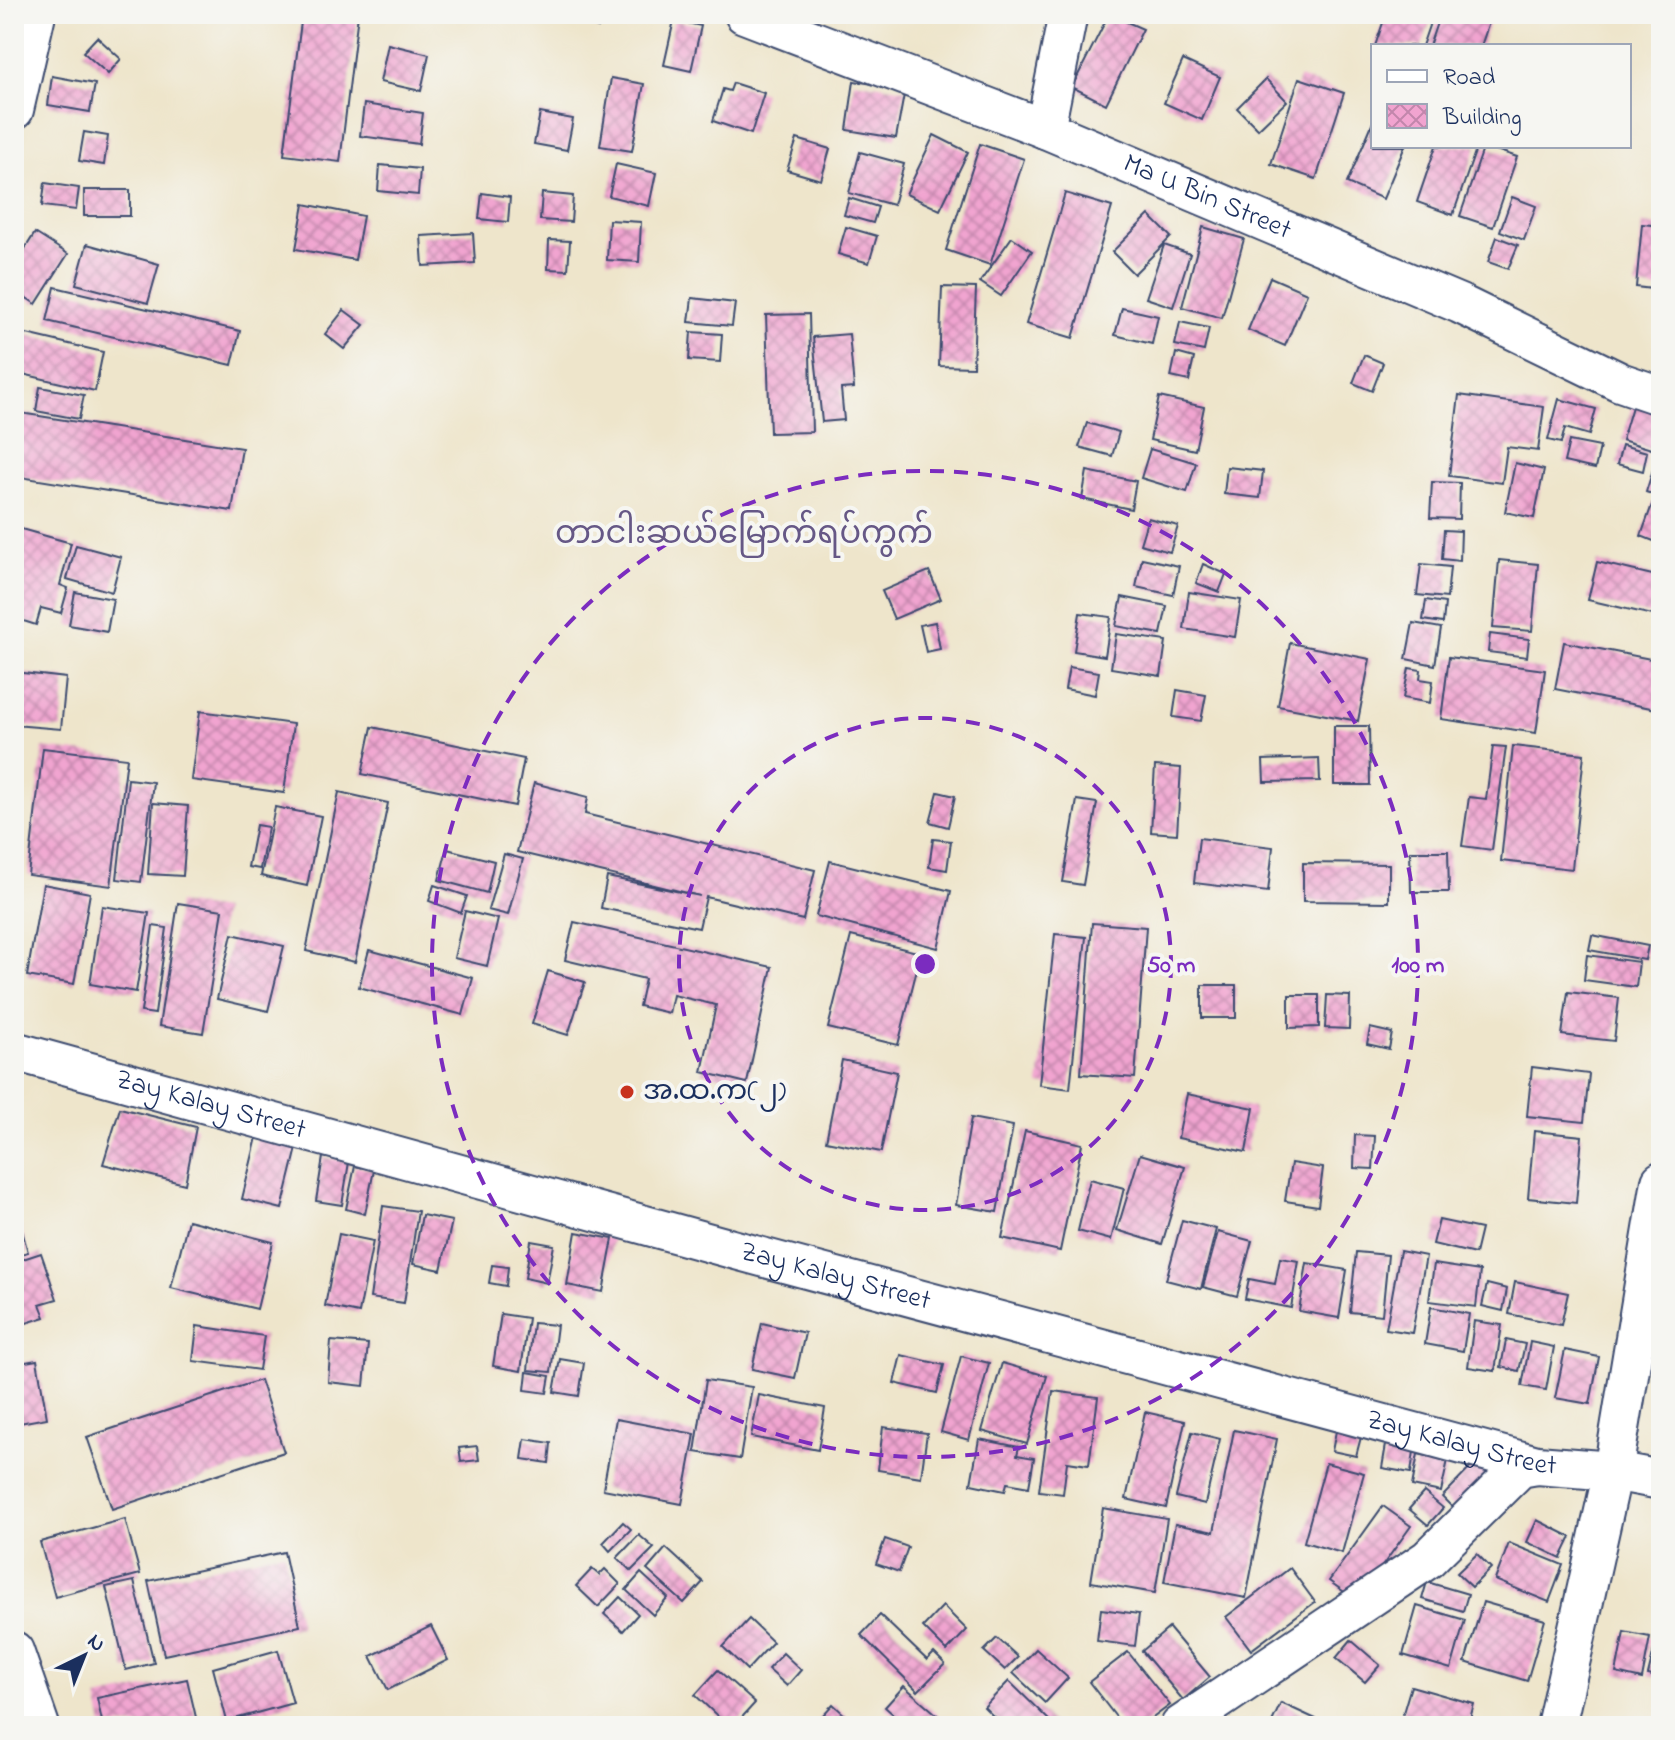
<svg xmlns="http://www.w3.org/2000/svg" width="1675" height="1740" font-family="'Indie Flower','Noto Sans Myanmar',sans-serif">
<defs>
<pattern id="building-cross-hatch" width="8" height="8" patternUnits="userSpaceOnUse" patternTransform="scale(2)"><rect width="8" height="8" fill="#f1a4d0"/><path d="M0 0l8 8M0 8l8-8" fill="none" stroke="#c286ac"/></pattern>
</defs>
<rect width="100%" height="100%" fill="#f6f6f2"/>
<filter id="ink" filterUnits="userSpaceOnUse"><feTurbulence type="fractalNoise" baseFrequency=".0125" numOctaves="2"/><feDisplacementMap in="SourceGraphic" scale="16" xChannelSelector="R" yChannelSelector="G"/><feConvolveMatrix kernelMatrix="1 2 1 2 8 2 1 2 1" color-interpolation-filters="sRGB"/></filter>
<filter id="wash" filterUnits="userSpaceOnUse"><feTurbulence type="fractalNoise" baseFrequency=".006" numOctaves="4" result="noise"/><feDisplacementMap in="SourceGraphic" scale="32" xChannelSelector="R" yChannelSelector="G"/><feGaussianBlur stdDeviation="1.8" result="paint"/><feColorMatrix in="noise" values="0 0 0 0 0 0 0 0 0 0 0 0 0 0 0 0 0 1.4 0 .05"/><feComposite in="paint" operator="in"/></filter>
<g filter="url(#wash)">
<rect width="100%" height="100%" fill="#eee5cb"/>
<g id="blocks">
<g fill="url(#building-cross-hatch)">
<polygon points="302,14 358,14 340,162 284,155"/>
<polygon points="566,14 602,14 598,28 565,17"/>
<polygon points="1109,14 1143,29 1106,104 1072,87"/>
<polygon points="1386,14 1433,14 1422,46 1375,46"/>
<polygon points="1440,14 1492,14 1481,46 1429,46"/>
<polygon points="674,20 701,26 691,71 664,65"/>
<polygon points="97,37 121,59 108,74 83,52"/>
<polygon points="388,44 429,54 421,91 380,82"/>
<polygon points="1183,60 1220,77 1202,120 1164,103"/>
<polygon points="52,76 95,84 90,112 48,105"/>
<polygon points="611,78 644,84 632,151 600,146"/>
<polygon points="1299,78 1344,93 1316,179 1271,164"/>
<polygon points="1266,79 1287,101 1258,129 1237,108"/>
<polygon points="854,81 905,89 896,138 847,130"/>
<polygon points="733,83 764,93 751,134 713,121 723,89 730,91"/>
<polygon points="364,104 423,113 419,144 360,136"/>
<polygon points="540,113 573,119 567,150 534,144"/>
<polygon points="1373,122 1373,146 1405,146 1383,199 1347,183"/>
<polygon points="84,132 108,136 104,165 79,161"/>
<polygon points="934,135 968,152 940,210 906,194"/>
<polygon points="797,139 830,149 821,180 787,170"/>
<polygon points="980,144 1024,159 990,265 946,250"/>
<polygon points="1436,146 1477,146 1453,215 1417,202"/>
<polygon points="1484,146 1517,157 1493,227 1460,216"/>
<polygon points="860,152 904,164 893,205 849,193"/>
<polygon points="616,164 656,173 649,206 609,196"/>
<polygon points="380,165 420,169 418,195 378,191"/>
<polygon points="45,183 79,188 76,210 42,206"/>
<rect x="84" y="190" width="46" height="26"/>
<polygon points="482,193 510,197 508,222 479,219"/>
<polygon points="542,193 573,196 571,222 540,220"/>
<polygon points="1065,193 1112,207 1073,338 1026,324"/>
<polygon points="1512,197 1536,206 1524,240 1500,231"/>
<polygon points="849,198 878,207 873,223 844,215"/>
<polygon points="304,204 363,216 355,260 296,249"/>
<polygon points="1149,215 1171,237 1134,274 1112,252"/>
<polygon points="609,220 641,222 639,262 607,260"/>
<polygon points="1642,224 1661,226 1661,290 1636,287"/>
<polygon points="846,227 877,236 869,263 838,254"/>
<polygon points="1203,227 1244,239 1222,318 1182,307"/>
<polygon points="35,233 68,254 36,304 14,290 14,266"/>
<polygon points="473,233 475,263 423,266 421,236"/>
<polygon points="1012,237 1032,251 1001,296 980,282"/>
<polygon points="1497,237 1518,245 1508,269 1488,262"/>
<polygon points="549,240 570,241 568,270 548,269"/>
<polygon points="87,244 159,264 148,303 76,284"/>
<polygon points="1164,245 1190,254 1173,307 1146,298"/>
<polygon points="1270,277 1307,293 1285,346 1248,330"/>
<polygon points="55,287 240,331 232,365 47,321"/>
<polygon points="942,287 976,288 973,367 939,366"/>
<polygon points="692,298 735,303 732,326 689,322"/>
<polygon points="1122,308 1158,316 1152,344 1115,335"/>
<polygon points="344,310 364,325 344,349 325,334"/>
<polygon points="809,314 812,432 770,433 766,315"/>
<polygon points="1180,322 1209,328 1204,351 1175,345"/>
<polygon points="14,331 103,352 95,391 14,372"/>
<polygon points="691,332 722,334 720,362 689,360"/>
<polygon points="849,334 854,388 841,389 844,420 822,422 813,337"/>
<polygon points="1176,353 1194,358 1189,381 1171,377"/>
<polygon points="1364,355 1383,363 1372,391 1353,383"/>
<polygon points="40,387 84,395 79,419 36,411"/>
<polygon points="1459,395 1544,407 1538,451 1507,447 1502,483 1449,476"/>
<polygon points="1159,397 1204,407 1195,450 1150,440"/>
<polygon points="1559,399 1596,409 1589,435 1565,428 1561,443 1548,440"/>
<polygon points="1633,403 1661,412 1661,452 1622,440"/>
<polygon points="14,412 242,448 232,511 14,476"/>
<polygon points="1087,423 1119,432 1112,456 1079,447"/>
<polygon points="1569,441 1600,447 1595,469 1564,462"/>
<polygon points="1622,445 1647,452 1643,471 1617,464"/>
<polygon points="1150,449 1196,463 1187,492 1141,478"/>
<polygon points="1657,457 1661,458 1661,497 1646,492"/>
<polygon points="1515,463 1544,470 1534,518 1505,512"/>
<polygon points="1227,467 1263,471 1260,498 1224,494"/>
<polygon points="1087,471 1136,481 1131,509 1082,499"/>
<polygon points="1432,482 1460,483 1459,519 1430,518"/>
<polygon points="1653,502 1661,506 1661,544 1641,536"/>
<polygon points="1148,518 1178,526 1170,552 1140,544"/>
<polygon points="14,527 71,543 60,585 68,588 61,613 41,608 36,625 14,618"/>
<polygon points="1444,530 1461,531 1460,561 1442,559"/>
<polygon points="76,545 121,557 112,592 67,579"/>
<polygon points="1142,558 1179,566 1173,595 1136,587"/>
<polygon points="1499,560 1538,564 1532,631 1493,628"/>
<polygon points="1597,562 1661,577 1661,617 1588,600"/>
<polygon points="1203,564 1226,574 1219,592 1196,583"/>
<polygon points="1421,564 1450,567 1447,598 1417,595"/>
<polygon points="929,571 941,599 894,619 882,591"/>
<polygon points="75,592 113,599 107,632 69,625"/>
<polygon points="1189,592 1241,600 1235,637 1184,629"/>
<polygon points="1122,597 1167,606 1161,634 1116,626"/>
<polygon points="1426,600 1445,603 1443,623 1423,620"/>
<polygon points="1080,613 1111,617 1105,656 1074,651"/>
<polygon points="935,622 940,649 926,652 920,625"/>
<polygon points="1413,623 1441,628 1435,665 1406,659"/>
<polygon points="1116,634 1166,641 1161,676 1111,668"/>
<polygon points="1490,634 1529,639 1527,657 1488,652"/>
<polygon points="1564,642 1661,661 1661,710 1555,689"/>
<polygon points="1290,643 1370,659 1358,721 1278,706"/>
<polygon points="1449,657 1545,670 1536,733 1441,719"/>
<polygon points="1069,667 1099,672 1095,695 1065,689"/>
<polygon points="1409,668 1421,670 1420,679 1433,681 1430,703 1403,698"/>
<polygon points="14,672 66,678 61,729 14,725"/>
<polygon points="1177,690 1206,695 1201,721 1173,717"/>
<polygon points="200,711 293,724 284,793 191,780"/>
<polygon points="1334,726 1369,726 1370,785 1334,785"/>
<polygon points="372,727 524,759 515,806 362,774"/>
<polygon points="1493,746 1506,747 1492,850 1462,846 1469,797 1486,799"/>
<polygon points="1513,746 1584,754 1572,869 1501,861"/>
<polygon points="43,748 127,758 111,886 28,875"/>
<polygon points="1319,758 1320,781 1264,782 1263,760"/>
<polygon points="1155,766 1181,768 1177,834 1151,832"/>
<polygon points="128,779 153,782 141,882 117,879"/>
<polygon points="534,783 588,797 585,814 815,870 803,920 706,897 699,928 601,908 607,877 700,896 517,852"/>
<polygon points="339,792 388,803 355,962 306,951"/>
<polygon points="938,792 955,796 948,827 930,822"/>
<polygon points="1077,800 1097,803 1083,885 1063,882"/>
<polygon points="153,803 188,806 183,876 148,874"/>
<polygon points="275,807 321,816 307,886 261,876"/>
<polygon points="256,825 268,827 260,869 248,867"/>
<polygon points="1199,838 1273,847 1268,892 1194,883"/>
<polygon points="933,839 951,841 947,870 929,867"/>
<polygon points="447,849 494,861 487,893 439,880"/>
<polygon points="1410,851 1448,851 1449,892 1411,892"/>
<polygon points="504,854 523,859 508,915 488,910"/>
<polygon points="830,861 951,891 938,948 816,916"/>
<polygon points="1303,863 1389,864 1389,902 1303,901"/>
<polygon points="43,884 90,893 74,984 27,976"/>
<polygon points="434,885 467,896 461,913 429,901"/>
<polygon points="178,903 223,910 203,1033 159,1026"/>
<polygon points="102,906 149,913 136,992 90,984"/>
<polygon points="465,911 498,919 487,966 454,958"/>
<polygon points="574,922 772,967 747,1083 702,1072 716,1005 673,995 669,1013 639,1006 645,979 565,960"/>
<polygon points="1092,923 1146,927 1135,1078 1081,1074"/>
<polygon points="153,926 167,928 155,1014 141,1012"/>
<polygon points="232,934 284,946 268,1011 217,999"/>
<polygon points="1055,934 1086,937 1070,1089 1039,1085"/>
<polygon points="1592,935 1648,946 1645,960 1589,950"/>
<polygon points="851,936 921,953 898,1045 828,1028"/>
<polygon points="369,950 473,978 463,1015 359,987"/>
<polygon points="1587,955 1639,962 1636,987 1584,980"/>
<polygon points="548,971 585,982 568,1035 532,1024"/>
<rect x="1202" y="985" width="34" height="33"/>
<polygon points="1568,992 1619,998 1614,1041 1562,1035"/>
<polygon points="1289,995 1319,995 1319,1027 1289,1028"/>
<polygon points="1327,995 1350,996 1349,1029 1325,1028"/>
<polygon points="1370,1028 1392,1033 1389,1049 1367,1044"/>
<polygon points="842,1060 897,1072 881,1152 826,1141"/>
<polygon points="1532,1067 1589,1074 1584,1122 1527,1116"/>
<polygon points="1187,1094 1254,1108 1246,1152 1178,1138"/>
<polygon points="120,1108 196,1127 185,1184 103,1164"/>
<polygon points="971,1118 1013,1126 997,1212 956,1205"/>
<polygon points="1025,1131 1082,1144 1060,1251 1002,1238"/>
<polygon points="1534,1131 1582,1136 1576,1203 1528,1198"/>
<polygon points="1355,1135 1375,1136 1373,1169 1354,1168"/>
<polygon points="257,1137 297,1148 282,1209 242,1199"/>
<polygon points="1140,1154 1185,1167 1162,1244 1117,1230"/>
<polygon points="323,1157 349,1162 342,1205 316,1201"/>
<polygon points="1291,1163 1323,1168 1318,1206 1285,1201"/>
<polygon points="355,1166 374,1170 365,1214 346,1209"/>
<polygon points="1090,1179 1124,1188 1111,1240 1078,1231"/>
<polygon points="383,1206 418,1211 404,1303 370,1298"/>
<polygon points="422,1215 452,1221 441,1270 413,1264"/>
<polygon points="19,1220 28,1252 14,1256 14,1221"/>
<polygon points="188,1220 273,1242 257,1309 171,1288"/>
<polygon points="1182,1220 1216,1229 1201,1289 1166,1280"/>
<polygon points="1439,1220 1481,1229 1475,1254 1433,1244"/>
<polygon points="576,1232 613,1239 603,1292 567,1285"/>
<polygon points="1218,1232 1252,1241 1237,1296 1203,1287"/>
<polygon points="339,1234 373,1241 359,1313 325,1306"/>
<polygon points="531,1241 554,1245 547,1283 525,1278"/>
<polygon points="1400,1251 1426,1256 1412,1333 1386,1329"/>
<polygon points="1356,1252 1388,1255 1382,1315 1350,1312"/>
<polygon points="41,1253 57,1299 40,1304 45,1317 14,1327 14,1262"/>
<polygon points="1280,1258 1299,1261 1291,1308 1245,1299 1249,1279 1275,1284"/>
<polygon points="1307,1263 1347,1270 1339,1318 1299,1311"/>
<polygon points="1434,1264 1480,1271 1476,1307 1429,1301"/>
<polygon points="492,1265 508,1267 506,1286 489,1283"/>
<polygon points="1515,1282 1568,1293 1561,1325 1509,1314"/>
<polygon points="1487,1284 1507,1289 1503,1311 1482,1306"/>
<polygon points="1431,1307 1469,1314 1463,1351 1425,1344"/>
<polygon points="501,1314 528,1318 521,1371 493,1366"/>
<polygon points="1474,1321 1502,1325 1495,1371 1468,1367"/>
<polygon points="533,1323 557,1325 551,1372 528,1370"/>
<polygon points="762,1323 805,1333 795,1378 752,1369"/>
<polygon points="197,1326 264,1336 259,1370 193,1361"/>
<polygon points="1506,1340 1525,1344 1519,1371 1501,1367"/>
<polygon points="331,1341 368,1344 364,1386 328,1382"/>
<polygon points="1530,1342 1554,1347 1546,1390 1522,1386"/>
<polygon points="1565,1350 1599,1357 1590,1404 1555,1398"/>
<polygon points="901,1355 944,1365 937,1393 894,1383"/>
<polygon points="961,1356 989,1363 969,1440 941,1432"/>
<polygon points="560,1359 584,1363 579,1396 554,1392"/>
<polygon points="37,1360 47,1418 14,1424 14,1364"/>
<polygon points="1002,1363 1047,1376 1027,1444 982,1431"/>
<polygon points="527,1372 550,1376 547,1393 525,1390"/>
<polygon points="260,1380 284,1452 112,1509 87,1437"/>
<polygon points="706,1380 752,1387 740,1459 695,1452"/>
<polygon points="1053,1391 1098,1397 1089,1465 1067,1462 1063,1494 1039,1491"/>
<polygon points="759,1395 825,1408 818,1450 751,1437"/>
<polygon points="1145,1412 1185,1421 1166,1508 1126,1499"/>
<polygon points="616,1419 695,1434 682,1504 603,1489"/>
<polygon points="883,1427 927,1433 921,1477 878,1470"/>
<polygon points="1234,1430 1277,1439 1246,1598 1164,1582 1175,1524 1214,1532"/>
<polygon points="1336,1431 1361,1437 1356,1456 1332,1451"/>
<polygon points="1192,1432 1220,1439 1205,1504 1176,1497"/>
<polygon points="525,1439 551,1443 549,1463 522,1459"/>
<polygon points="979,1439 1019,1447 1017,1455 1034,1458 1029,1487 1007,1483 1005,1491 971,1484"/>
<polygon points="1387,1439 1415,1444 1411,1473 1382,1468"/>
<polygon points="477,1446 479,1460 461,1462 459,1448"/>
<polygon points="1418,1454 1448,1460 1441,1492 1412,1486"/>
<polygon points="1478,1460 1497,1478 1461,1516 1442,1497"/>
<polygon points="1326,1463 1364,1473 1342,1553 1304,1542"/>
<polygon points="1424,1492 1443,1508 1428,1525 1409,1509"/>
<polygon points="1383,1506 1411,1526 1357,1601 1329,1581"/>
<polygon points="1103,1508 1167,1519 1155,1593 1091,1582"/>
<polygon points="125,1519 140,1574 55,1597 40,1542"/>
<polygon points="1537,1520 1571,1537 1561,1558 1527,1542"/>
<polygon points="623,1522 631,1529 610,1551 603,1543"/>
<polygon points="639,1535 654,1548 631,1571 617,1558"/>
<polygon points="885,1539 908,1547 899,1572 876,1564"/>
<polygon points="1509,1543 1563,1565 1549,1602 1495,1580"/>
<polygon points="666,1548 703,1582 684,1603 647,1570"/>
<polygon points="284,1552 300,1626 164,1655 148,1581"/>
<polygon points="1477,1554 1491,1568 1472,1587 1457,1573"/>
<polygon points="1290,1568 1315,1602 1251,1650 1226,1617"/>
<polygon points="592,1569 599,1575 605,1569 620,1584 598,1607 576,1586"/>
<polygon points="641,1573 668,1598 653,1615 626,1590"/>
<polygon points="134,1581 154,1663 126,1670 106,1587"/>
<polygon points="1427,1582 1468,1594 1463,1611 1422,1599"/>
<polygon points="620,1597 638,1614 623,1631 604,1614"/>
<polygon points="1483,1602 1545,1620 1527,1681 1465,1662"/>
<polygon points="943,1606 967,1630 947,1651 923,1627"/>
<polygon points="1417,1606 1465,1620 1451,1669 1403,1655"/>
<polygon points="1101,1609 1139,1614 1135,1646 1097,1641"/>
<polygon points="880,1615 927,1660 934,1653 945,1664 918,1691 861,1635"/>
<polygon points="749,1619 773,1642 747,1670 723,1647"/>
<polygon points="431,1626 448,1660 388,1690 371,1656"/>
<polygon points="1169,1628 1210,1677 1183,1700 1142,1651"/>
<polygon points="1624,1632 1650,1637 1642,1679 1616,1673"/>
<polygon points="997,1638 1018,1657 1005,1670 984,1651"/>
<polygon points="1351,1640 1380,1665 1365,1682 1336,1658"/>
<polygon points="1036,1649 1068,1678 1045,1703 1013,1673"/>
<polygon points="278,1650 293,1703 227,1721 213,1668"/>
<polygon points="1654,1650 1661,1651 1661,1678 1648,1675"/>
<polygon points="1128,1652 1170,1705 1142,1726 1123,1726 1089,1682"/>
<polygon points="783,1653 801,1670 787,1686 768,1669"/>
<polygon points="718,1670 755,1703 734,1726 728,1726 695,1695"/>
<polygon points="187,1679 198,1726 103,1726 97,1698"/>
<polygon points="1009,1681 1055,1726 1003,1726 984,1707"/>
<polygon points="904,1686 941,1718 934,1726 906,1726 885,1707"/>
<polygon points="1411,1686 1474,1704 1468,1726 1411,1726 1400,1723"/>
<polygon points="1281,1703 1331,1726 1270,1726"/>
<polygon points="833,1704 848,1718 840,1726 813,1726"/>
</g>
</g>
</g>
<g filter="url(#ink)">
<use href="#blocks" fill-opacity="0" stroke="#3b4a6e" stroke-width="2"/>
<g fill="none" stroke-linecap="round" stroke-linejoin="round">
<g stroke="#3b4a6e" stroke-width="42">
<g id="minor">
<path id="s1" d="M744 14 1045 129 1460 304 1620 382 1661 396"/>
<polyline points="14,110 36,14"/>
<polyline points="1045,129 1068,14"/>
<path id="s2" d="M14 1051 732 1249 1537 1465 1613 1471 1661 1480"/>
<polyline points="14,1651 40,1726"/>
<polyline points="1180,1726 1428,1559 1520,1468 1537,1465"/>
<polyline points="1556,1726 1613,1471 1661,1181"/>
</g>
</g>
<use href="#minor" stroke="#fff" stroke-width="38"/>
</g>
</g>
<g fill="none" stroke="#7b2cbf" stroke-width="4" stroke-dasharray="14 10">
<circle cx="925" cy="964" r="246"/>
<circle cx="925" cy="964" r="493"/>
</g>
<circle fill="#c8321e" stroke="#f6f6f2" stroke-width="3" cx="627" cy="1092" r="8"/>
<g text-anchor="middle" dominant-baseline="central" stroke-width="8" stroke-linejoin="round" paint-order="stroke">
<g font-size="28" fill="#1b2f5e" stroke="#f6f6f2">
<text stroke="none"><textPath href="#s1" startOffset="498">Ma U Bin Street</textPath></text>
<text stroke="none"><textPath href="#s2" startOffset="204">Zay Kalay Street</textPath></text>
<text stroke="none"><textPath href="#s2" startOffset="852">Zay Kalay Street</textPath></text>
<text stroke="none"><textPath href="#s2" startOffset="1500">Zay Kalay Street</textPath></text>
</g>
<g font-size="28" fill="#1b2f5e" stroke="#f6f6f2" text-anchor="start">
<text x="643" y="1092">အ.ထ.က(၂)</text>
</g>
<g font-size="32" fill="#665886" stroke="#f6f6f2">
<text x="744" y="535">တာငါးဆယ်မြောက်ရပ်ကွက်</text>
</g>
</g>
<circle cx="925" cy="964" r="12" fill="#7b2cbf" stroke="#f6f6f2" stroke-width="4"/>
<g font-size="24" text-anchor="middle" font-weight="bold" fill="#7b2cbf" stroke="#f6f6f2" stroke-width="8" stroke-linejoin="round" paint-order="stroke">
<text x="1171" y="972">50 m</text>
<text x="1418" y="972">100 m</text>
</g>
<rect width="1675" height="1740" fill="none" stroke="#f6f6f2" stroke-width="48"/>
<rect x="1371" y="44" width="260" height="104" fill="#f6f6f2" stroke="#9ea6b7" stroke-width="2"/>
<rect x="1387" y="70" width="40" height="12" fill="#ffffff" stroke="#9ea6b7" stroke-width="2"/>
<text x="1443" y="84" font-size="24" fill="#1b2f5e">Road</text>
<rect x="1387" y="104" width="40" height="24" fill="url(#building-cross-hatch)" stroke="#9ea6b7" stroke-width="2"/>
<text x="1443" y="124" font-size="24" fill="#1b2f5e">Building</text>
<g transform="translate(84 1656) rotate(43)" stroke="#f6f6f2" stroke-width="6" paint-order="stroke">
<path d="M0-6L14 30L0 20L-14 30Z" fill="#1b2f5e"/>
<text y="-12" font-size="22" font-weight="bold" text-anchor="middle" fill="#1b2f5e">N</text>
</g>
</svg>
